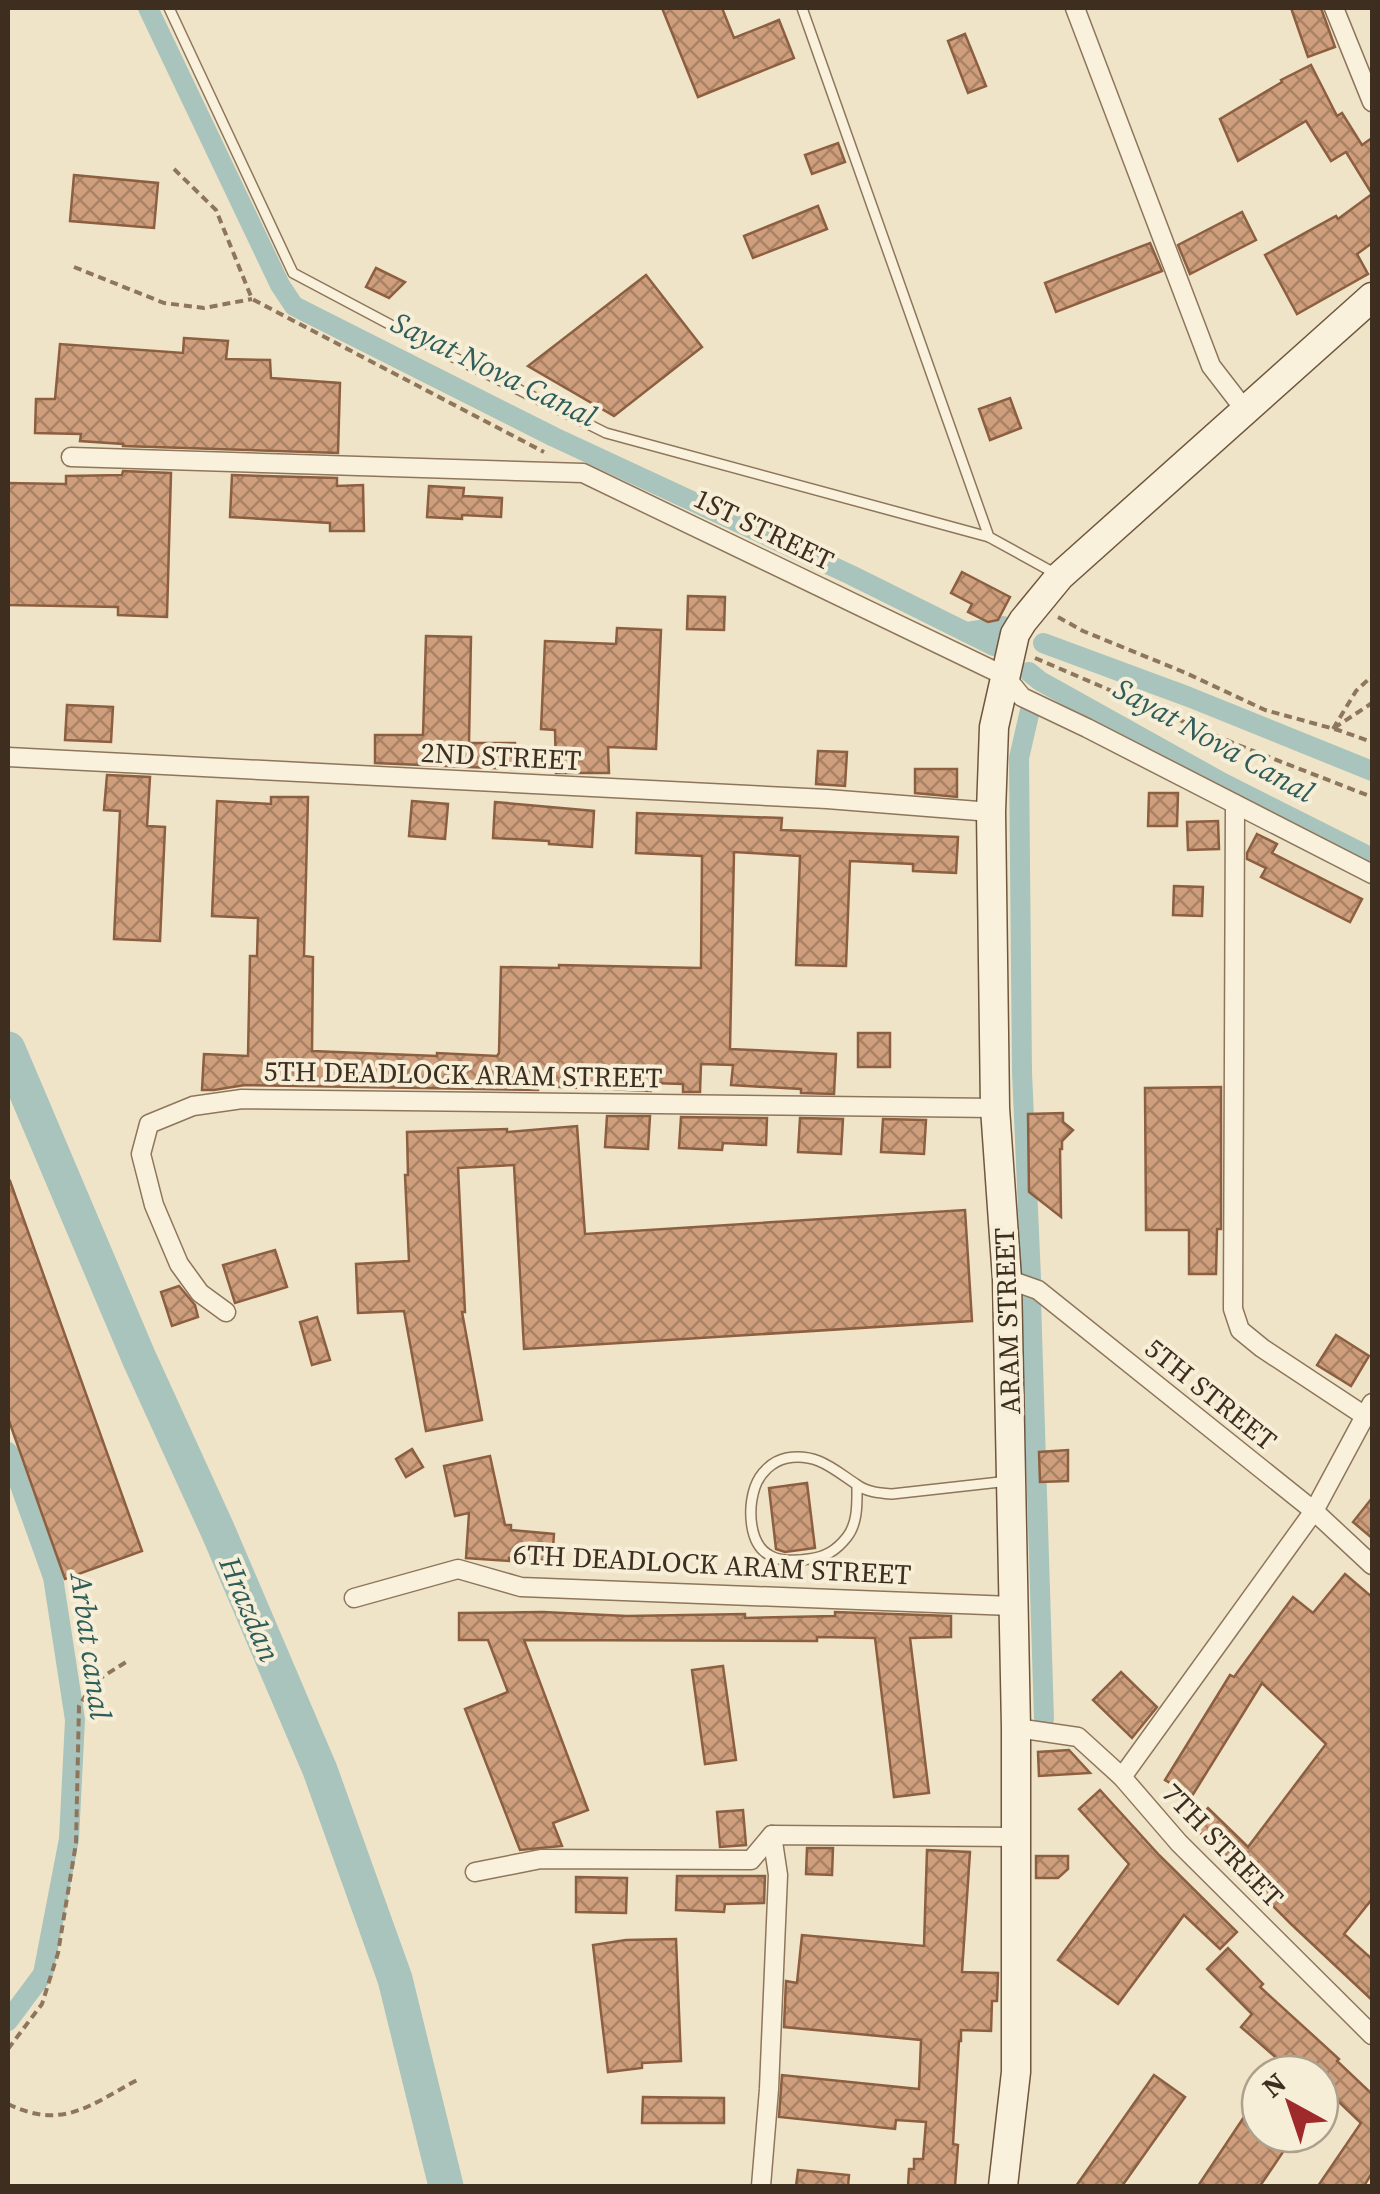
<svg xmlns="http://www.w3.org/2000/svg" width="1380" height="2194" font-family="'Source Serif 4',serif">
<defs>
<pattern id="building-cross-hatch" width="8" height="8" patternUnits="userSpaceOnUse" patternTransform="scale(2.5)"><rect width="8" height="8" fill="#cf9f7d"/><path d="M0 0l8 8M0 8l8-8" fill="none" stroke="#a98266"/></pattern>
</defs>
<rect width="100%" height="100%" fill="#f0e4c8"/>
<g fill="none" stroke-linecap="round" stroke-linejoin="round">
<g stroke="#a9c4bc" stroke-width="20">
<polyline points="148,8 280,285 294,306 554,437 851,575 994,646"/>
<polyline points="966,632 1003,626"/>
<polyline points="1043,643 1189,697 1372,771"/>
<polyline points="1029,672 1040,681 1223,783 1372,858"/>
<polyline points="1031,1278 1022,1072 1019,758 1031,706"/>
<polyline points="1031,1300 1044,1719"/>
<polyline points="8,1452 53,1577 75,1720 69,1839 43,1974 8,2021"/>
</g>
<polyline stroke="#a9c4bc" stroke-width="35" points="8,1049 139,1358 218,1531 320,1770 395,1979 446,2186"/>
</g>
<g fill="url(#building-cross-hatch)" stroke="#8d5f41" stroke-width="2.5">
<polygon points="662,8 722,8 734,38 779,20 794,58 698,97"/>
<polygon points="1291,8 1321,8 1335,47 1308,57"/>
<polygon points="965,34 986,86 968,93 948,41"/>
<polygon points="1311,65 1337,116 1342,113 1362,145 1372,138 1372,194 1346,152 1331,161 1306,121 1238,161 1220,119 1282,82 1281,80"/>
<polygon points="838,143 845,162 812,174 805,155"/>
<polygon points="74,175 158,183 154,228 70,221"/>
<polygon points="1372,194 1372,243 1357,254 1368,274 1297,314 1265,255 1336,216 1338,219"/>
<polygon points="818,206 827,229 753,258 744,236"/>
<polygon points="1242,212 1256,240 1190,274 1178,245"/>
<polygon points="1150,243 1162,271 1056,312 1045,283"/>
<polygon points="376,268 405,282 389,298 366,287"/>
<polygon points="646,275 702,347 614,416 528,366"/>
<polygon points="184,338 228,341 226,359 270,360 271,378 340,383 338,453 123,446 123,444 80,441 81,434 35,433 36,399 55,399 60,344 183,353"/>
<polygon points="1010,398 1021,428 990,440 979,409"/>
<polygon points="123,471 171,473 167,617 118,615 118,607 8,605 8,483 66,484 66,476 122,475"/>
<polygon points="232,475 337,478 337,486 363,485 364,531 330,531 330,523 230,517"/>
<polygon points="429,486 464,488 463,496 502,498 501,517 462,515 462,519 427,517"/>
<polygon points="962,572 1010,597 998,620 988,622 968,612 972,604 951,593"/>
<polygon points="688,596 725,597 724,630 687,629"/>
<polygon points="617,628 661,630 656,749 608,747 609,773 556,773 555,730 541,729 545,641 616,644"/>
<polygon points="426,636 471,637 469,743 515,743 515,769 375,763 375,735 423,735"/>
<polygon points="67,705 113,707 111,742 65,740"/>
<polygon points="818,751 847,752 845,786 816,784"/>
<polygon points="915,769 957,769 957,797 915,793"/>
<polygon points="107,775 150,777 147,826 165,827 160,941 114,939 120,811 104,810"/>
<polygon points="1149,793 1178,793 1177,826 1148,826"/>
<polygon points="271,797 308,797 304,956 313,957 312,1051 437,1056 437,1053 497,1056 499,1053 501,967 559,968 559,965 701,968 702,856 636,853 637,813 782,818 781,830 958,837 956,873 913,871 913,864 850,861 846,966 796,965 800,856 734,852 730,1049 836,1054 834,1094 801,1093 801,1089 731,1085 733,1065 701,1064 700,1092 683,1092 683,1084 652,1083 651,1091 538,1086 538,1090 245,1085 214,1090 202,1090 204,1054 248,1056 250,956 257,956 258,918 212,916 217,801 271,804"/>
<polygon points="412,801 448,804 445,839 409,836"/>
<polygon points="495,802 594,811 592,847 549,844 549,841 493,838"/>
<polygon points="1218,821 1219,849 1188,850 1187,822"/>
<polygon points="1257,834 1277,844 1272,853 1362,899 1350,922 1261,877 1266,868 1247,859 1247,853"/>
<polygon points="1174,886 1203,887 1202,916 1173,915"/>
<rect x="858" y="1033" width="32" height="34"/>
<polygon points="1221,1087 1221,1229 1217,1229 1216,1274 1189,1274 1189,1230 1146,1230 1145,1088"/>
<polygon points="1063,1113 1063,1122 1073,1130 1062,1141 1062,1149 1060,1149 1061,1217 1029,1192 1028,1114"/>
<polygon points="607,1116 650,1116 648,1149 605,1147"/>
<polygon points="681,1117 767,1118 766,1145 723,1143 722,1150 679,1148"/>
<polygon points="800,1118 843,1119 841,1154 798,1152"/>
<polygon points="883,1119 926,1120 924,1154 881,1152"/>
<polygon points="577,1126 585,1234 965,1210 972,1321 524,1349 514,1165 458,1168 465,1312 462,1312 482,1420 426,1431 404,1311 358,1313 356,1264 409,1261 405,1175 408,1175 407,1132 507,1129 507,1132"/>
<polygon points="10,1181 142,1551 65,1579 8,1418 8,1182"/>
<polygon points="275,1250 287,1287 235,1303 223,1265"/>
<polygon points="179,1286 195,1305 198,1317 172,1326 161,1292"/>
<polygon points="317,1317 330,1360 312,1365 300,1322"/>
<polygon points="1336,1335 1369,1356 1351,1386 1317,1365"/>
<polygon points="412,1449 423,1467 406,1477 396,1459"/>
<polygon points="1068,1450 1068,1481 1040,1482 1039,1452"/>
<polygon points="490,1456 505,1525 511,1525 511,1530 554,1534 552,1561 509,1558 509,1561 466,1558 469,1513 455,1516 444,1466"/>
<polygon points="807,1483 815,1548 785,1552 776,1549 769,1488"/>
<polygon points="1372,1498 1372,1538 1353,1522"/>
<polygon points="1345,1574 1372,1597 1372,1899 1344,1934 1372,1959 1372,2000 1291,1924 1192,1825 1208,1808 1248,1847 1326,1744 1262,1683 1192,1796 1165,1780 1230,1675 1234,1677 1293,1597 1313,1613"/>
<polygon points="543,1612 627,1616 745,1614 745,1618 835,1616 835,1612 951,1616 951,1637 910,1638 929,1793 894,1797 875,1638 817,1637 817,1641 524,1640 588,1810 553,1823 562,1846 520,1850 465,1709 508,1692 488,1640 459,1640 459,1613"/>
<polygon points="723,1666 736,1760 705,1764 692,1670"/>
<polygon points="1121,1672 1157,1707 1132,1738 1093,1700"/>
<polygon points="1069,1750 1090,1773 1039,1776 1038,1752"/>
<polygon points="1100,1790 1159,1855 1237,1932 1220,1949 1184,1915 1118,2004 1058,1960 1129,1864 1079,1809"/>
<polygon points="743,1810 746,1845 720,1847 717,1812"/>
<polygon points="807,1848 833,1848 832,1875 806,1874"/>
<polygon points="927,1850 970,1852 962,1972 998,1973 997,2001 992,2001 991,2031 961,2030 961,2041 959,2041 953,2144 958,2145 955,2186 908,2186 909,2169 914,2169 914,2159 923,2159 926,2122 896,2120 895,2129 779,2117 782,2075 919,2089 921,2040 784,2027 786,1981 797,1983 802,1935 924,1946"/>
<polygon points="1036,1856 1068,1856 1068,1869 1058,1878 1036,1878"/>
<polygon points="677,1876 765,1876 764,1903 725,1904 724,1912 676,1910"/>
<polygon points="576,1877 627,1878 626,1913 576,1912"/>
<polygon points="676,1939 681,2061 642,2063 642,2068 608,2072 593,1945 626,1940"/>
<polygon points="1228,1948 1263,1984 1260,1987 1339,2059 1337,2061 1372,2094 1372,2173 1364,2186 1318,2186 1361,2123 1320,2084 1320,2074 1295,2074 1241,2027 1252,2014 1207,1969"/>
<polygon points="1154,2075 1185,2097 1122,2186 1076,2186"/>
<polygon points="1260,2093 1260,2134 1295,2134 1260,2186 1198,2186"/>
<polygon points="643,2097 724,2098 724,2123 642,2123"/>
<polygon points="798,2170 849,2175 848,2186 796,2186"/>
</g>
<g fill="none" stroke-linecap="round" stroke-linejoin="round">
<g stroke="#8d765c" stroke-width="12">
<g id="service">
<polyline points="169,8 293,273 423,342 606,433 989,537"/>
<polyline points="802,8 989,537 1058,575"/>
<path d="M857 1486C857 1503 858 1523 847 1537 836 1551 825 1557 809 1559 796 1561 783 1562 771 1556 748 1545 748 1508 755 1487 760 1473 772 1461 787 1458 817 1453 833 1469 856 1484 866 1492 880 1493 892 1494L1009 1481"/>
</g>
</g>
<g stroke="#8d765c" stroke-width="21">
<g id="minor">
<polyline points="1075,8 1211,366 1245,410"/>
<polyline points="1334,8 1372,102"/>
<polyline points="71,457 583,473 1005,676 1022,697 1087,728 1372,874"/>
<polyline points="8,757 827,799 991,812"/>
<polyline points="1235,804 1233,1309 1240,1330 1262,1348 1365,1416"/>
<polyline points="1007,1279 1038,1290 1314,1511 1372,1565"/>
<polyline points="226,1312 200,1293 179,1264 154,1205 141,1154 149,1124 193,1106 242,1099 995,1108"/>
<polyline points="354,1598 458,1569 521,1587 1012,1606"/>
<polyline points="1016,1728 1078,1737 1122,1777 1179,1843 1372,2035"/>
<polyline points="1122,1777 1314,1511 1372,1403"/>
<polyline points="475,1872 541,1859 751,1860 772,1835 1015,1837"/>
<polyline points="761,2186 769,2089 778,1875 772,1835"/>
</g>
</g>
<g stroke="#6f573f" stroke-width="31">
<polyline id="secondary" points="1003,2186 1016,2072 1016,1728 1007,1279 995,1108 991,812 994,727 1015,634 1023,621 1060,576 1372,297"/>
</g>
<g stroke="#8d765c" stroke-width="4" stroke-dasharray="8 5" stroke-linecap="butt">
<polyline points="174,169 216,210 252,299 544,452"/>
<polyline points="74,267 164,303 204,308 252,299"/>
<polyline points="1058,617 1083,631 1186,673 1265,710 1338,730 1372,742"/>
<polyline points="1035,658 1238,745 1372,797"/>
<polyline points="1334,728 1372,703"/>
<polyline points="1333,729 1356,691 1372,676"/>
<polyline points="8,2049 42,2004 58,1953 76,1843 79,1706 94,1682 126,1662"/>
<path d="M8 2104C62 2130 89 2106 137 2080"/>
</g>
<use href="#service" stroke="#faf1dc" stroke-width="9"/>
<use href="#minor" stroke="#faf1dc" stroke-width="18"/>
<use href="#secondary" stroke="#faf1dc" stroke-width="28"/>
</g>
<g text-anchor="middle" dominant-baseline="central" stroke-width="8" stroke-linejoin="round" paint-order="stroke">
<g font-size="28" fill="#3d2e20" stroke="#f7eed8">
<text transform="translate(764 529) rotate(26)">1ST STREET</text>
<text transform="translate(501 756) rotate(3)">2ND STREET</text>
<text transform="translate(463 1074) rotate(1)">5TH DEADLOCK ARAM STREET</text>
<text transform="translate(1007 1321) rotate(-92)">ARAM STREET</text>
<text transform="translate(1211 1394) rotate(39)">5TH STREET</text>
<text transform="translate(712 1564) rotate(3)">6TH DEADLOCK ARAM STREET</text>
<text transform="translate(1223 1845) rotate(46)">7TH STREET</text>
</g>
<g font-size="30" font-style="italic" fill="#2f5d5a" stroke="#f7eed8">
<text transform="translate(494 369) rotate(26)">Sayat Nova Canal</text>
<text transform="translate(1214 740) rotate(29)">Sayat Nova Canal</text>
<text transform="translate(250 1609) rotate(67)">Hrazdan</text>
<text transform="translate(91 1646) rotate(82)">Arbat canal</text>
</g>
</g>
<rect width="1380" height="2194" fill="none" stroke="#3d2e20" stroke-width="20"/>
<g transform="translate(1290 2104) rotate(320)"><circle r="48" fill="#f7eed8" stroke="#ada18e" stroke-width="2.5"/>
<path d="M0-8L18 38L0 25L-18 38Z" fill="#9e2a2b"/>
<text y="-15" font-size="28" font-weight="bold" text-anchor="middle" fill="#3d2e20">N</text>
</g>
</svg>
